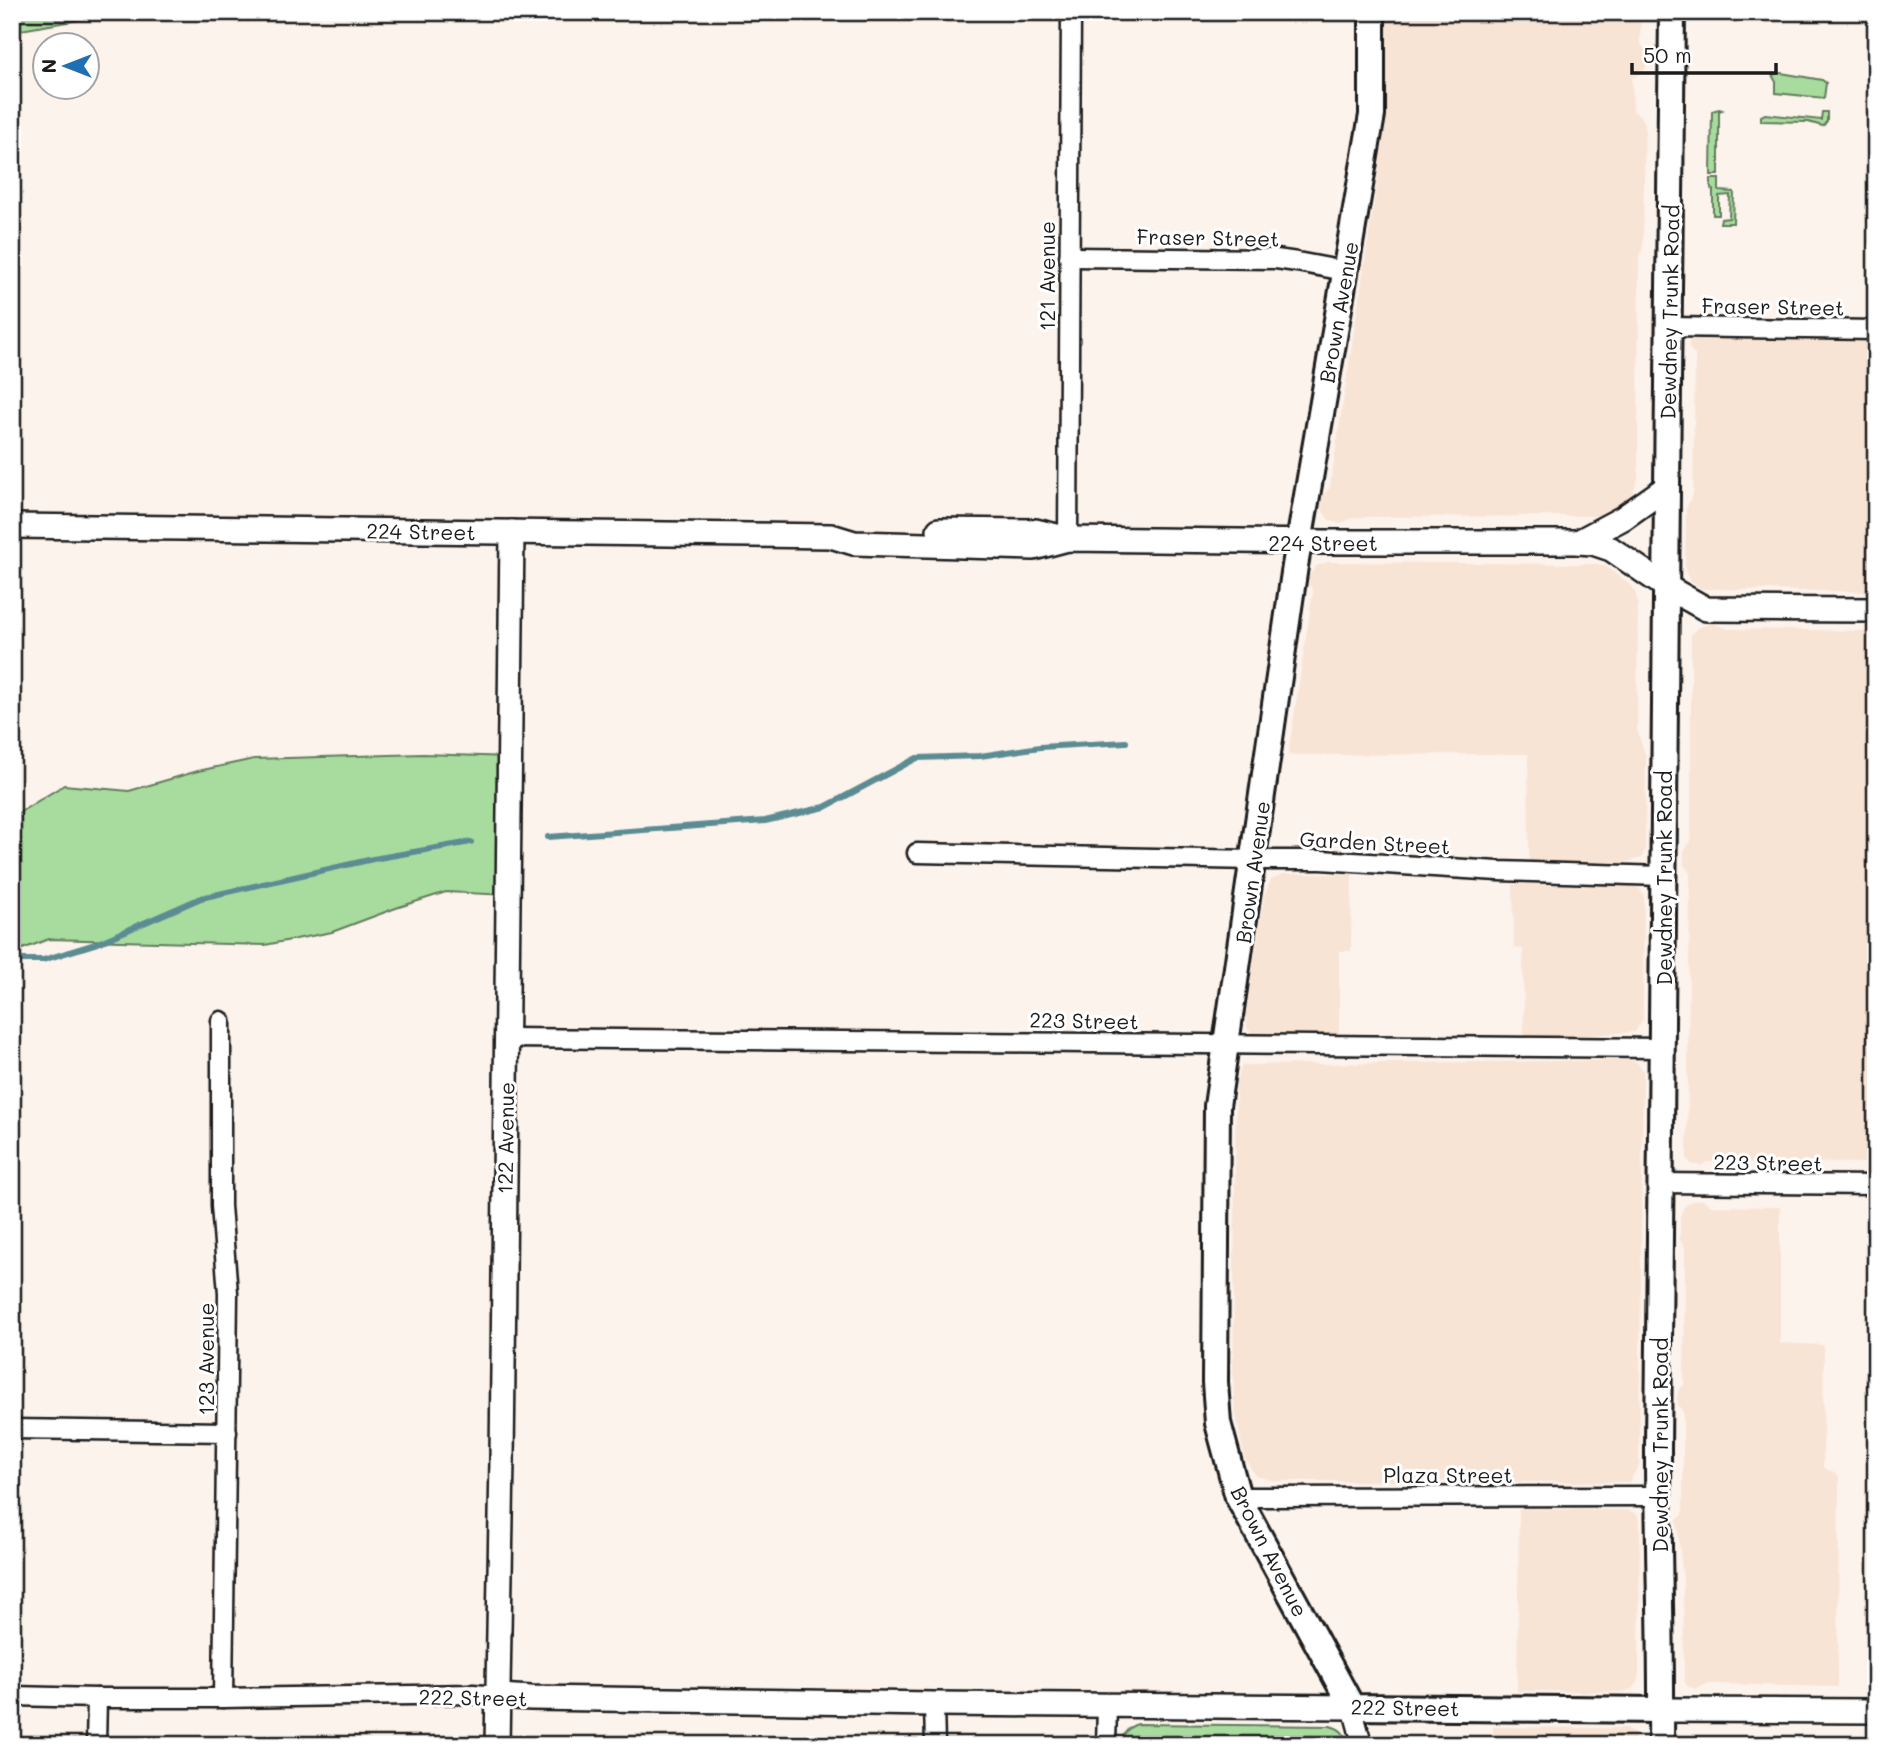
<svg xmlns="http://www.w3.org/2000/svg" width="1888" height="1757" font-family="Mali,sans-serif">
<rect width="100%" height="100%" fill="#fcf3ec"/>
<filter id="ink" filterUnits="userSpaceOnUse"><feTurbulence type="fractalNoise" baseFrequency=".0143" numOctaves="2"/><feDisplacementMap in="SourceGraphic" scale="14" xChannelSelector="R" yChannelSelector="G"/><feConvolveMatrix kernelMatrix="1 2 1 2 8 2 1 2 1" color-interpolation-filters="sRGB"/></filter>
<g filter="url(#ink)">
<g fill="#f8e4d5">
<polygon points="1387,12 1641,12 1640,42 1646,51 1647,59 1646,67 1642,73 1632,78 1633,111 1641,116 1645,124 1643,247 1639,257 1638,478 1631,498 1622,508 1605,516 1355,517 1339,524 1328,519 1321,508 1323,496 1330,487 1387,117"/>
<polygon points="1695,335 1876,337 1876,592 1702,589 1690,581 1685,571 1686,509 1693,494 1695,355 1689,348 1689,343 1692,337"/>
<polygon points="1328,562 1597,564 1604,565 1629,584 1635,591 1638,603 1637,730 1646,757 1645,850 1642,858 1619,864 1529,862 1528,754 1288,755 1313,591 1309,584 1309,576 1316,566"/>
<polygon points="1712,623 1728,629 1876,631 1876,1163 1707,1162 1701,1166 1691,1164 1687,1158 1690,873 1684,865 1684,851 1691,841 1691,635 1697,628"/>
<polygon points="1283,874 1352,874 1351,951 1339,951 1339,1039 1258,1036 1253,1035 1247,1028 1246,1014 1264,896 1271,880"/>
<polygon points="1513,884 1634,886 1640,889 1644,896 1643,1019 1635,1032 1524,1039 1523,949 1514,948"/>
<polygon points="1629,1060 1637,1062 1643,1071 1639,1466 1629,1482 1275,1481 1256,1476 1245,1459 1241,1442 1234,1404 1233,1372 1236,1083 1242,1065"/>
<polygon points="1702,1199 1711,1206 1780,1207 1780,1343 1824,1345 1823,1467 1839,1476 1838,1687 1707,1684 1696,1689 1688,1687 1684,1681 1683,1581 1677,1523 1677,1520 1683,1515 1683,1412 1678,1405 1677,1397 1679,1389 1684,1385 1685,1247 1680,1240 1680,1217 1684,1207 1687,1204 1692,1201"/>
<polygon points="1519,1509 1626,1510 1637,1514 1640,1523 1639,1675 1637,1682 1632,1689 1622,1692 1517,1691"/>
<polygon points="1493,1727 1627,1728 1634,1734 1636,1745 1492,1745"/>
</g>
<g fill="#a8dc9e" stroke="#627c5d" stroke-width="2">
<polygon points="12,12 124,12 21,30 12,30"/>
<polygon points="1781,73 1822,80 1826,83 1824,98 1776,93 1776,82 1772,75"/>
<polygon points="1719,109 1722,110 1719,111 1719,175 1711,175 1712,111"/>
<polygon points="1822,112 1827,112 1827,121 1823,126 1808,122 1761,121 1761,116 1765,114 1821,120"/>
<polygon points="1711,179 1719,179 1719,191 1734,192 1733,223 1720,223 1721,219 1729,218 1730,195 1719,196 1719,215 1713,215 1713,190 1711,189"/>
<polygon points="423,754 510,757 508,895 446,892 396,908 332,932 265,945 49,939 12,953 12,817 64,785 129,791 198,771 254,759"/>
<path d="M1138 1724 1330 1726C1341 1729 1346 1733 1346 1745H1121C1123 1734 1127 1727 1138 1724Z"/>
</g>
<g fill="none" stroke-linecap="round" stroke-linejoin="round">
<g stroke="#5c8c93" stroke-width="6">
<polyline points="548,837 765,821 825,807 917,758 980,756 1040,747 1126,742"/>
<polyline points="12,960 43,960 98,943 201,898 373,859 471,842"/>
</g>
<g stroke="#1c1c1c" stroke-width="23">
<g id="minor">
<polyline points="1069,257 1276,259 1297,262 1345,271"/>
<polyline points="1670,327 1876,330"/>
<polyline points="1068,539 1071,12"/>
<polyline points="917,853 1254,860 1321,860 1498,871 1663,876"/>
<polyline points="221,1021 221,1206 228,1293 223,1698"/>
<polyline points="506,1038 1662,1048"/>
<polyline points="1660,1183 1876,1185"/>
<polyline points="12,1429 227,1432"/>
<polyline points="1238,1497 1659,1496"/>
<polyline points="12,1696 97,1698 223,1698 473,1694 498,1696"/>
<polyline points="934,1704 935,1745"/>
<polyline points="1352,1707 1360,1736 1360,1745"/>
<polyline points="96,1745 97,1698"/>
<polyline points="1106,1745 1107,1706"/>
</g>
</g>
<g stroke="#1c1c1c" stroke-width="28">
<g id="tertiary">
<polyline points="12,526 831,536 854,543 1034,548 1068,539 1325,542 1578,542 1593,543 1611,549 1665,586 1706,609 1876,610"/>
<polyline points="939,530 1035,531 1065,538"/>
<polyline points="1578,542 1623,518 1667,487"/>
<polyline points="498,1696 531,1698 934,1704 1352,1707"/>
<polyline points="1661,1710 1876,1711"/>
<polyline points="497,1745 502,1460 512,532"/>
</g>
</g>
<g stroke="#1c1c1c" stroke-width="30">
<g id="secondary">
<polyline points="1372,12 1372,115 1295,566 1217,1106 1215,1382 1218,1423 1238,1497 1352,1707 1661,1710"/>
<path d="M1661 1745C1662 1646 1658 1547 1658 1449 1661 970 1667 491 1672 12"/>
</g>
</g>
<use href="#minor" stroke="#fff" stroke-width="18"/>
<use href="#tertiary" stroke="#fff" stroke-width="23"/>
<use href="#secondary" stroke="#fff" stroke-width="24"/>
</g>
</g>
<g text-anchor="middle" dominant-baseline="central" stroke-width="6" stroke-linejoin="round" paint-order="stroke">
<g font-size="21" fill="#1c1c1c" stroke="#fff">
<text transform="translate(1208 237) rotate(1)">Fraser Street</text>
<text transform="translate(1046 276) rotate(-90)">121 Avenue</text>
<text transform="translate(1773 306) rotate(1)">Fraser Street</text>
<text transform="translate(1338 312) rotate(-80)">Brown Avenue</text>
<text transform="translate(1669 312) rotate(-89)">Dewdney Trunk Road</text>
<text transform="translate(421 531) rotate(1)">224 Street</text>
<text x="1323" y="542">224 Street</text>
<text transform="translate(1375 842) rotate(3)">Garden Street</text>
<text transform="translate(1252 872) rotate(-82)">Brown Avenue</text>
<text transform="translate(1663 878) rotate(-90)">Dewdney Trunk Road</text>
<text transform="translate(1084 1020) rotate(1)">223 Street</text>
<text transform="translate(505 1138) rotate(-89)">122 Avenue</text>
<text transform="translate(1768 1162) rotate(1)">223 Street</text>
<text transform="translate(205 1359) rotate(-90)">123 Avenue</text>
<text transform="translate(1659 1445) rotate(-90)">Dewdney Trunk Road</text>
<text x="1448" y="1474">Plaza Street</text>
<text transform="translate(1270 1551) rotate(63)">Brown Avenue</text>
<text transform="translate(473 1697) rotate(1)">222 Street</text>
<text transform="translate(1405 1707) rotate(1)">222 Street</text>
</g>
</g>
<rect width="1888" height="1757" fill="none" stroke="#fff" stroke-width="42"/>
<rect x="21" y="21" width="1846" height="1715" fill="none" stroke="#1c1c1c" stroke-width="2.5" filter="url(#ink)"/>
<g transform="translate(66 66) rotate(270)"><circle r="33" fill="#ffffff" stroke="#a4a4a4" stroke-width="2"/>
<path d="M0-5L12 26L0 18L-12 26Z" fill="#1f6fb2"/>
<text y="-10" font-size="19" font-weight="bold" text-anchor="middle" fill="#1c1c1c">N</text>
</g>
<path d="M1632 63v10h144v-10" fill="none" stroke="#1c1c1c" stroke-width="3.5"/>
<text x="1643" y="63" font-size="21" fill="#1c1c1c" stroke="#ffffff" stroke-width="5" paint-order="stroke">50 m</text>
</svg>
